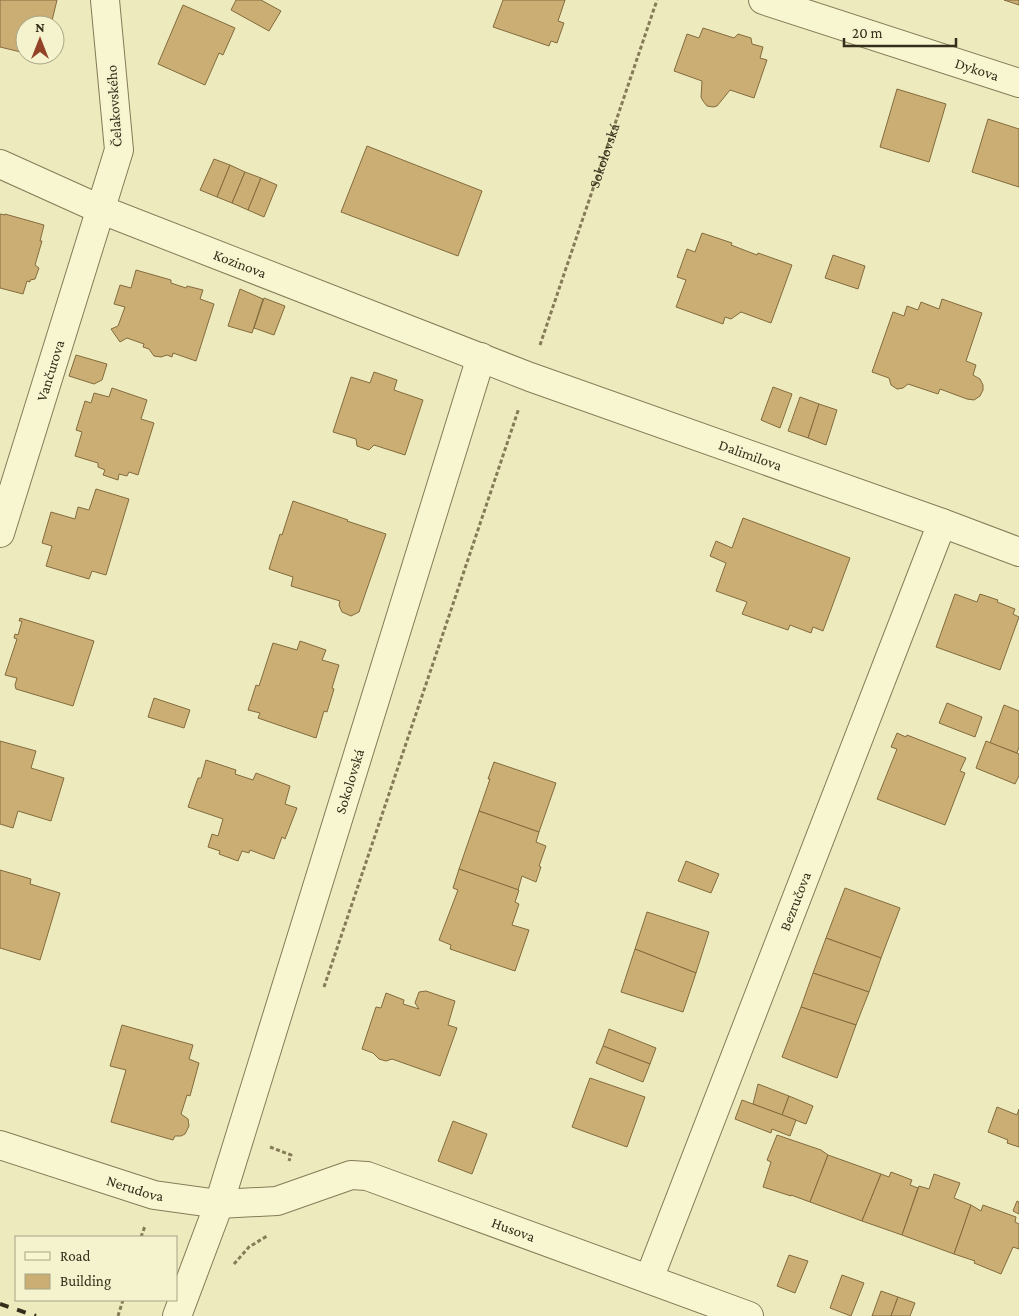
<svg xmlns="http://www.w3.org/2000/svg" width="1019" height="1316" font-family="'Crimson Pro',serif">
<rect width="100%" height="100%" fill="#edebbe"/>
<g fill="#cbae74" stroke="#836b3d">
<polygon points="0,0 57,0 51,25 25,25 25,53 0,47"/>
<polygon points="236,0 261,0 281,11 269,31 231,10"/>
<polygon points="503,0 565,0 558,21 564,23 557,43 551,41 549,46 493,27"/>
<polygon points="1004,0 1019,0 1019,5"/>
<polygon points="183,5 235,28 223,55 219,53 205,85 158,64"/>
<polygon points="703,28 734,38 738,34 751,38 752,44 763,47 760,58 767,60 754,98 730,90 717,106 713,107 707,106 703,101 701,97 702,81 674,71 687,34 699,38"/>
<polygon points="897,89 946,104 929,162 880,147"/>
<polygon points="988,119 1019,129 1019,187 972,172"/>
<polygon points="367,146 482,191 458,256 341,212"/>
<polygon points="214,159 230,165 217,197 200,190"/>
<polygon points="230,165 245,172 232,203 217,197"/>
<polygon points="245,172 261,178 248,210 232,203"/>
<polygon points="261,178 277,185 264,217 248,210"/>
<polygon points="0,214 5,215 5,214 44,225 40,241 42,241 35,265 39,268 35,279 30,280 30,282 27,281 23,294 0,288"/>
<polygon points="702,233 732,243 731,245 757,255 758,253 792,265 771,323 741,312 731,319 725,317 723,324 676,307 686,280 677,277 687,249 695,252"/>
<polygon points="833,255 865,266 858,289 825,278"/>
<polygon points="136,270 171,280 171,283 186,288 187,286 203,290 200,299 214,304 196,361 173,353 172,357 167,355 161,357 154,356 149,349 143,347 144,344 127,338 120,342 111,329 118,326 125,307 114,304 120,285 131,288"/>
<polygon points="240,289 263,299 252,333 228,326"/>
<polygon points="264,298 285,306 274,335 254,328"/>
<polygon points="942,299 982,313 966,361 976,365 973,375 980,379 983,385 983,390 980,396 974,400 967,399 940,389 938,394 908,384 903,388 897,389 891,385 889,378 872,372 893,312 904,316 907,306 918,310 921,302 939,309"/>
<polygon points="76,355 107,364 102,380 94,384 69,376"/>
<polygon points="374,372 397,380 394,390 423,400 405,455 374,445 369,450 357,446 356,439 333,432 351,377 370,383"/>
<polygon points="773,387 792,394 780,428 761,420"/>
<polygon points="112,388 147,400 141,419 154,423 138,475 129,472 127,476 119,474 118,480 103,475 105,470 98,467 98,463 75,456 82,432 76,430 85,401 91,403 94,393 109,397"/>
<polygon points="800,397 819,404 808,438 788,431"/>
<polygon points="819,404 837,410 826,445 808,438"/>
<polygon points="96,489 129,499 106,575 92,571 89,579 46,566 52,546 42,543 51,512 75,519 78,507 89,510"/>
<polygon points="293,501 348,520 347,521 386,534 359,612 351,616 342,612 339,605 340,601 291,586 293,577 269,569 280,534 282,535"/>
<polygon points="743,518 850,558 823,631 813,627 811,633 790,625 788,630 742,614 747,602 716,591 726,563 710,556 716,541 732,548"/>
<polygon points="955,594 977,602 980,594 998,600 997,602 1015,609 1013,614 1019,617 1000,670 936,647"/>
<polygon points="20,618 94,641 73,706 16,689 15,685 17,678 5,675 17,639 14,638 15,634 18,635 22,621 19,621"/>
<polygon points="300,641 326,650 322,660 339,665 332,688 334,689 327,712 324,711 316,738 258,718 260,713 248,710 256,685 259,686 273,643 297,650"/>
<polygon points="154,698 190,710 184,728 148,717"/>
<polygon points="947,703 982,717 975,737 939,723"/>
<polygon points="1004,705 1019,711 1019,747 1017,753 990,743"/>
<polygon points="897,733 906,737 907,735 966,758 960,771 965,773 945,825 877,799 897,749 891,747"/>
<polygon points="0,741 36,751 31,768 64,778 51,821 18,811 13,828 0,824"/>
<polygon points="986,741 1019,754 1019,776 1015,784 976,768"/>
<polygon points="206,760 236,770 235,774 253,780 256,773 290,786 285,804 297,808 285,839 282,837 274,859 250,850 249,853 242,851 238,861 219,854 220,851 208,847 212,834 218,836 223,819 188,807 198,778 201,778"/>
<polygon points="494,762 556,783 539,832 479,811 490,779 488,779"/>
<polygon points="479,811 539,832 536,842 546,846 539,866 541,867 536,882 522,876 518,890 459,869"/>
<polygon points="686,861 719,874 711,893 678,881"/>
<polygon points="459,869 519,890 515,902 519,904 512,925 529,930 515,971 450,949 451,945 439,940 458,890 453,888"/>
<polygon points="0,870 31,879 30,884 60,893 40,960 0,948"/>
<polygon points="845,888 900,908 881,958 826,938"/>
<polygon points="647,912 709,932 696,973 635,949"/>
<polygon points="826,938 881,958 869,992 813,973"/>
<polygon points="635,949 696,973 683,1012 621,992"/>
<polygon points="813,973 869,992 856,1025 801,1007"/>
<polygon points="426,991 455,1001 448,1025 457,1028 440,1076 392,1059 386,1061 379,1059 373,1053 362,1049 376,1007 381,1008 386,993 404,1000 403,1004 419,1009 415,1003 419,992"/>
<polygon points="801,1007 856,1025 837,1078 782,1057"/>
<polygon points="122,1025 193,1045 189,1059 199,1063 190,1096 187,1095 181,1114 188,1119 189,1126 185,1134 181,1136 175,1136 173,1140 111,1122 126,1070 110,1066"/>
<polygon points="609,1029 656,1048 650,1064 603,1046"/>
<polygon points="603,1046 650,1064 643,1082 596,1063"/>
<polygon points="590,1078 645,1097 627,1147 572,1127"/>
<polygon points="758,1084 789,1096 782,1115 753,1104"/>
<polygon points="789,1096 813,1106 806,1124 782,1115"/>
<polygon points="742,1100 796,1120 790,1136 772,1129 771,1133 735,1119"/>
<polygon points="997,1107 1017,1115 1019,1109 1019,1147 1007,1143 1008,1140 988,1132"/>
<polygon points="453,1121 487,1134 472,1174 438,1161"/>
<polygon points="777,1135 821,1150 828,1155 810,1202 791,1195 791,1196 763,1187 771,1162 767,1160"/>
<polygon points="828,1155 881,1174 862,1221 810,1202"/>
<polygon points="891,1172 912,1180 910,1185 918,1188 902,1235 862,1221 881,1174 889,1177"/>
<polygon points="934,1174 960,1183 954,1198 971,1205 954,1254 902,1235 919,1186 929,1189"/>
<polygon points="1017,1201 1019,1202 1019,1214 1013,1211"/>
<polygon points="971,1205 981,1211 983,1205 1016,1217 1015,1222 1019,1224 1019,1249 1013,1247 1001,1274 974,1263 975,1261 954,1254"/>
<polygon points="789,1255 808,1261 795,1293 777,1286"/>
<polygon points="842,1275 864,1283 851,1316 830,1308"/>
<polygon points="881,1291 898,1297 891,1316 872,1316"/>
<polygon points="898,1297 915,1303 910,1316 891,1316"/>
</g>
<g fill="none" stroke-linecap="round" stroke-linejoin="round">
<g stroke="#857b57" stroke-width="30">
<g id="street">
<path id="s2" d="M763 0 1019 83"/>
<path id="s3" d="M0 164 102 210 530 377 942 523 1019 552"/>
<path id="s4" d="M0 533 119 150 105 0"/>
<path id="s5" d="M0 1145 154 1195 219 1204 277 1201 351 1175 367 1176 749 1316"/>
<path id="s6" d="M649 1279 942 523"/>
<path id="s7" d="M177 1316 219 1204 481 357"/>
</g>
</g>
<g stroke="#857b57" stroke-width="3" stroke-dasharray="4 2.5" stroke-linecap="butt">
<path id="s1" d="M540 345 657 0"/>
<polyline points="324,987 519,408"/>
<polyline points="270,1147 291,1155 289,1161"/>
<polyline points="141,1237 145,1226"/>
<polyline points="234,1264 249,1247 267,1236"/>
<polyline points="118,1316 123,1300"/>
</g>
<use href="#street" stroke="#f8f6d0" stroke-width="28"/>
<polyline stroke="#342e1c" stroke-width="4" stroke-dasharray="9 9" stroke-linecap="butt" points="0,1304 36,1316"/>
</g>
<g text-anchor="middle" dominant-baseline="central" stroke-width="4" stroke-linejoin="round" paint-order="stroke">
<g font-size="15" fill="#342e1c" stroke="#f4f3cd">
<text stroke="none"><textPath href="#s2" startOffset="225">Dykova</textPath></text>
<text transform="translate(114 106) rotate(-94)">Čelakovského</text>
<text stroke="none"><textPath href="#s1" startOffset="200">Sokolovská</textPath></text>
<text stroke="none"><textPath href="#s3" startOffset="260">Kozinova</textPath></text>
<text stroke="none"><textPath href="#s4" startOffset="170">Vančurova</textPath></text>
<text stroke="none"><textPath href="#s3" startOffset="805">Dalimilova</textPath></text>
<text stroke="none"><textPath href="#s7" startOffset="562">Sokolovská</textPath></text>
<text stroke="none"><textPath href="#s6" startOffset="405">Bezručova</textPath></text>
<text stroke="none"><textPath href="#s5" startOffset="142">Nerudova</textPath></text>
<text stroke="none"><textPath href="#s5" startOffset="536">Husova</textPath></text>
</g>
</g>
<rect x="15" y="1236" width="162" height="65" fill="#f4f3cd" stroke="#a7a486"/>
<rect x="25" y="1252" width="25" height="8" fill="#f8f6d0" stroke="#a7a486"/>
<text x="60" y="1261" font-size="15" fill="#342e1c">Road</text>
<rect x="25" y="1274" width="25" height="15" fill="#cbae74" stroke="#a7a486"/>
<text x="60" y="1286" font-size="15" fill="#342e1c">Building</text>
<g transform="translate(40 40)"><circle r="24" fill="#f4f3cd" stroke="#a7a486"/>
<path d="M0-4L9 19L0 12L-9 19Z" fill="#934328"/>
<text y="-8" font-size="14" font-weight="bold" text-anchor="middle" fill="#342e1c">N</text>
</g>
<path d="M844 38v8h112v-8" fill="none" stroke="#342e1c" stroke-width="2.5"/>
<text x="852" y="38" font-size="15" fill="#342e1c" stroke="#f4f3cd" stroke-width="4" paint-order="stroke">20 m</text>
</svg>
